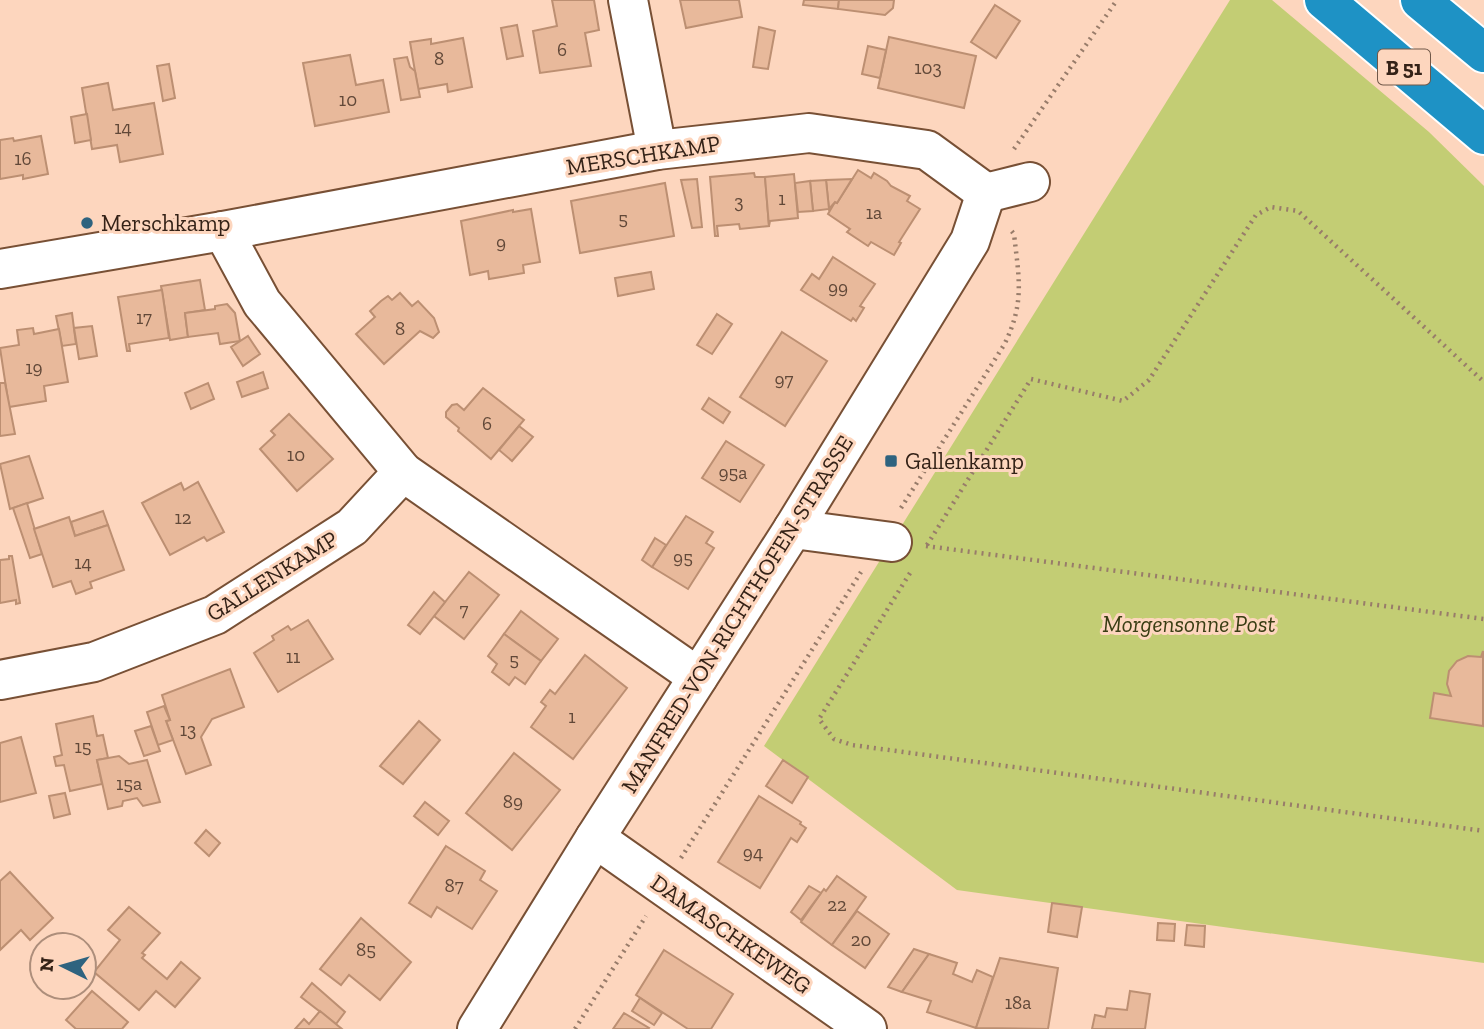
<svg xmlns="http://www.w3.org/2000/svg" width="1484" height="1029" font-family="'Zilla Slab',serif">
<rect width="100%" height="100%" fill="#fdd6be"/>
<polygon fill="#c3cd74" points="1230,0 1272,0 1429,132 1484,186 1484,963 957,890 764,746"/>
<g fill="#e8b99b" stroke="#bc8f72" stroke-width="2">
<polygon points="552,0 594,0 599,30 585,33 591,66 540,73 533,31 557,26"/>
<polygon points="680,0 739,0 742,17 686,28"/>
<polygon points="804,0 839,0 838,9 803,5"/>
<polygon points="839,0 894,0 893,8 885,15 838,9"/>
<polygon points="995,5 1020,21 996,58 971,42"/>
<polygon points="517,25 523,56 507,59 501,28"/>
<polygon points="759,27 775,31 768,69 753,67"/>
<polygon points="889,37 976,56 964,108 878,88"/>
<polygon points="463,38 472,87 448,92 447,84 418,89 410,42 431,39 431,44"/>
<polygon points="868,46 886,50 880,78 862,74"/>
<polygon points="350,55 356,85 383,80 389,112 315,126 303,63"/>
<polygon points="407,57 410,67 415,71 420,97 401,100 394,59"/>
<polygon points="169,64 175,98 163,101 157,66"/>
<polygon points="108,83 113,110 154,103 163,154 120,162 117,145 92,149 82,88"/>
<polygon points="87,114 91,140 75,143 71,117"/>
<polygon points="41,136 48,174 23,179 23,175 0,179 0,140 13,138 14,141"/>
<polygon points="858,170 871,178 874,173 887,181 891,186 910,196 907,201 920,209 899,242 901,243 894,255 871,242 868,246 847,232 850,229 828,214 835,202 837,203"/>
<polygon points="754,173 755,177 765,177 769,226 740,229 739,224 717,226 718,236 715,236 710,177"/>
<polygon points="794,174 798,218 770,221 769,226 765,177"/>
<polygon points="697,179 702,227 692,228 681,180"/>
<polygon points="852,179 837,203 835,202 829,209 826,180"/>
<polygon points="826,180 829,209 813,211 810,181"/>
<polygon points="810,181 813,211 798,212 795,183"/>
<polygon points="665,183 674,236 580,253 571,201"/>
<polygon points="531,209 540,262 523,265 524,273 489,279 488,271 470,275 461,221 513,210 513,212"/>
<polygon points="833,257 875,284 860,306 864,308 856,321 853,318 851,321 801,290 812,274 819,279"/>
<polygon points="651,272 654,289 618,296 615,278"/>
<polygon points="200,280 205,310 185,313 188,337 170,340 161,286"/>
<polygon points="162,290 169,338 129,344 130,351 127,351 118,297"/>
<polygon points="400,293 412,306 418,301 434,318 439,332 433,338 420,331 384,364 356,334 375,317 370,311 381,301 388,296 392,300"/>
<polygon points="227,304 235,313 240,341 220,344 218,333 188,337 185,313 215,309 215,306"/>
<polygon points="72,313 76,344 62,346 56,316"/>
<polygon points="717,314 732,324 712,354 697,345"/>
<polygon points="92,326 97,356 79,359 74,328"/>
<polygon points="33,328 34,334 59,329 68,382 44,386 46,401 9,407 0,348 19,345 17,330"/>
<polygon points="782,332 827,361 785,426 740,397"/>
<polygon points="248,336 260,354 243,366 231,347"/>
<polygon points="263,372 268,388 242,397 237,382"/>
<polygon points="0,383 5,383 15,434 0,436"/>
<polygon points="208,383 214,399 191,409 185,393"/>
<polygon points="483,388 524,420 491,459 458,431 459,428 446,417 446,412 452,405 457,404 464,410"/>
<polygon points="709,398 730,412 723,423 702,409"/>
<polygon points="289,414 333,459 297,491 260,449 275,435 271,431"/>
<polygon points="519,426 533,437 512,461 499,450"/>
<polygon points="726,441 764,465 740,502 702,478"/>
<polygon points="29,456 43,498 10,509 0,464"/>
<polygon points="198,482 224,532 207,541 204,537 170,555 142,503 181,483 184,490"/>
<polygon points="27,503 42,554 30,558 13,508"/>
<polygon points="103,511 108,525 75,536 71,522"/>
<polygon points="686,516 713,532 706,543 714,548 688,589 652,567"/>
<polygon points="69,517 75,536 108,525 124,570 90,582 92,588 76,594 71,581 53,587 34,529"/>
<polygon points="655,538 666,545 652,567 642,560"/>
<polygon points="9,556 12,556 20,603 16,604 16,600 0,603 0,560 9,559"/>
<polygon points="469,572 499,595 464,639 434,616"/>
<polygon points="434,592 445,602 420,634 408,625"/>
<polygon points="521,611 558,639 541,661 504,634"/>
<polygon points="308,620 333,659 278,692 254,653 274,640 272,636 288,626 291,630"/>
<polygon points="504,634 541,661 525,684 515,677 509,685 492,672 497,664 488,656"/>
<polygon points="1483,651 1483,726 1430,718 1434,693 1451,696 1447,684 1449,671 1457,661 1468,656 1481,657"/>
<polygon points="585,655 627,688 573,759 531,727 546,706 541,702 550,690 555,694"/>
<polygon points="230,669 244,707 212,719 201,737 211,765 186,774 166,721 170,720 162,695"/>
<polygon points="164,706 170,720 166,721 173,740 158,745 147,712"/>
<polygon points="93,716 97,736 103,735 108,758 97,760 102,784 70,791 64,765 56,766 54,757 62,755 56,724"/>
<polygon points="419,721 440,740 403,784 380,766"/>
<polygon points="151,726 160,751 144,756 135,731"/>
<polygon points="21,737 36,793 0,802 0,743"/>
<polygon points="514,753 560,790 512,850 466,813"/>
<polygon points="119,756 129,764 147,760 160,802 143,806 137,798 123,801 122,806 108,809 97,760"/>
<polygon points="783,760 808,777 792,803 766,786"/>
<polygon points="65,793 70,814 54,818 49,796"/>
<polygon points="759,796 801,822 800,824 806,828 797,842 791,838 760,888 718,862"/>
<polygon points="425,802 449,821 438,835 414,816"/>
<polygon points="206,830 220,843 209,856 195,843"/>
<polygon points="446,846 485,871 480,880 497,891 472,929 437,907 431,917 409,903"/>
<polygon points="10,872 53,918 30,940 21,930 0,950 0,881"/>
<polygon points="837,876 866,897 832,945 801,922 821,893 824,889 826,891"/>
<polygon points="809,886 821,893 801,920 791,912"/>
<polygon points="1052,903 1082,907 1077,937 1048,932"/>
<polygon points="129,907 160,933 142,953 145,955 142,958 167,979 181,962 200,978 175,1007 156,991 139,1010 94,972 120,940 108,930"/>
<polygon points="857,911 889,934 865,968 832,945"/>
<polygon points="361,918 411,962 380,1000 349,975 341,985 320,969"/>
<polygon points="1158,923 1175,924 1174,941 1157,940"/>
<polygon points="1187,925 1205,926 1204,947 1185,945"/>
<polygon points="914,949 929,954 902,992 888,987"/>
<polygon points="664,950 733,994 711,1029 688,1029 636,995"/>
<polygon points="929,954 957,963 953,974 972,982 977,970 993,977 976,1028 927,1012 931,1001 902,992"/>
<polygon points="1000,958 1058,968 1048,1029 976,1028"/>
<polygon points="312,983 345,1012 336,1024 301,997"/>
<polygon points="92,991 128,1022 122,1029 76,1029 66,1020"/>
<polygon points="1130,991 1150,994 1145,1029 1092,1029 1095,1015 1105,1017 1107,1008 1127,1010"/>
<polygon points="640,998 662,1013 654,1025 632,1011"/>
<polygon points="320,1011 342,1029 295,1029 304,1019 309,1024"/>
<polygon points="624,1013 649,1028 648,1029 613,1029"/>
</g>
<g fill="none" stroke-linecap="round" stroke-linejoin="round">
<g stroke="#785035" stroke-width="42">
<g id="minor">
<polyline points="628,0 657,150"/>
<polyline points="986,193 1030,182"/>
<polyline points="223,231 262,303 403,472 698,677"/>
<polyline points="0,269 223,231 657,150 809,133 927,150 986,193"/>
<polyline points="793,529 892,542"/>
<polyline points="0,680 94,662 215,615 352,527 403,472"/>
<polyline points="595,838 867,1029"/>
<polyline points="477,1029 595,838 793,529 970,241 986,193"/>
</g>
</g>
<g stroke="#fff" stroke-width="42">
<g id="highway">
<polyline points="1324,0 1484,135"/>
<polyline points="1420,0 1484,53"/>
</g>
</g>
<g stroke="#987c6a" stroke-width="4.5" stroke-dasharray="2 5" stroke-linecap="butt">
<polyline points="1014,149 1117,0"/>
<path d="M901 508 1004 345C1025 303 1019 279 1014 234L1010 229"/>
<polyline points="927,545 1031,379 1123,401 1149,380 1256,215 1271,207 1298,211 1484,382"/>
<polyline points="926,546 1484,619"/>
<polyline points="910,573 819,719 834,739 852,745 1484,831"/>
<polyline points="681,858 861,572"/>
<polyline points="575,1029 646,916"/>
</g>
<use href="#minor" stroke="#fff" stroke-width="38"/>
<use href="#highway" stroke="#1e92c5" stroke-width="38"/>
</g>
<g fill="#2e637f" stroke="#fdd6be" stroke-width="2.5">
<circle cx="87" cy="223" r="7"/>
<rect x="884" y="454" width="14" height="14" rx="3.5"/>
</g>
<g text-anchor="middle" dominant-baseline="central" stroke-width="6" stroke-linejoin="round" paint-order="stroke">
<g font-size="19" fill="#614838">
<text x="562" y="49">6</text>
<text x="439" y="58">8</text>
<text x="928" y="67">103</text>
<text x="348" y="99">10</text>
<text x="123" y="127">14</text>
<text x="23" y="158">16</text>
<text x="782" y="198">1</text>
<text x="739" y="201">3</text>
<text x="874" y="212">1a</text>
<text x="623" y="218">5</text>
<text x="501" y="242">9</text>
<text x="838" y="287">99</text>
<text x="144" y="317">17</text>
<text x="400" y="328">8</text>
<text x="34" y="367">19</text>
<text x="784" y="379">97</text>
<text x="487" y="423">6</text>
<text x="296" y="454">10</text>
<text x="733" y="472">95a</text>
<text x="183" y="517">12</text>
<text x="683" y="557">95</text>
<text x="83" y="562">14</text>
<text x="464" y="609">7</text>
<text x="293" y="656">11</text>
<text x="514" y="659">5</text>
<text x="572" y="716">1</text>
<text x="188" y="729">13</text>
<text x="83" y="746">15</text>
<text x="129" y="783">15a</text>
<text x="513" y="801">89</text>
<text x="753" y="852">94</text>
<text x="454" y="885">87</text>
<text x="837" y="904">22</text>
<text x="861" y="939">20</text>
<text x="366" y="949">85</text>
<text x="1018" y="1002">18a</text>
</g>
<rect fill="#fdd6be" stroke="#705849" stroke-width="2" x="1378" y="49.5" width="52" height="35" rx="5"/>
<g font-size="21" font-weight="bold" fill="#342217">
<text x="1404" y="67">B 51</text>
</g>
<g font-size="23" fill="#342217" stroke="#fdd6be">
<text transform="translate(643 155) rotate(-9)">MERSCHKAMP</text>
<text transform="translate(272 576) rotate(-32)">GALLENKAMP</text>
<text transform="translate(737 614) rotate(-58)">MANFRED-VON-RICHTHOFEN-STRASSE</text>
<text transform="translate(731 934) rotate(35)">DAMASCHKEWEG</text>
</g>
<g font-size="23" fill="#342217" stroke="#fdd6be" text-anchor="start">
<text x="101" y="223">Merschkamp</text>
<text x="905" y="461">Gallenkamp</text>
</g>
<g font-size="23" font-style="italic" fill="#393d13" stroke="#fdd6be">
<text x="1189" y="624">Morgensonne Post</text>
</g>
</g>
<g transform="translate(63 966) rotate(275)"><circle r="33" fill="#fdd6be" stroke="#ad8e7b" stroke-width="2"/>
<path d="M0-5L12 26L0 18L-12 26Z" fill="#2e637f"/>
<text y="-10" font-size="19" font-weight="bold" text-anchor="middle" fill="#342217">N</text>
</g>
</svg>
